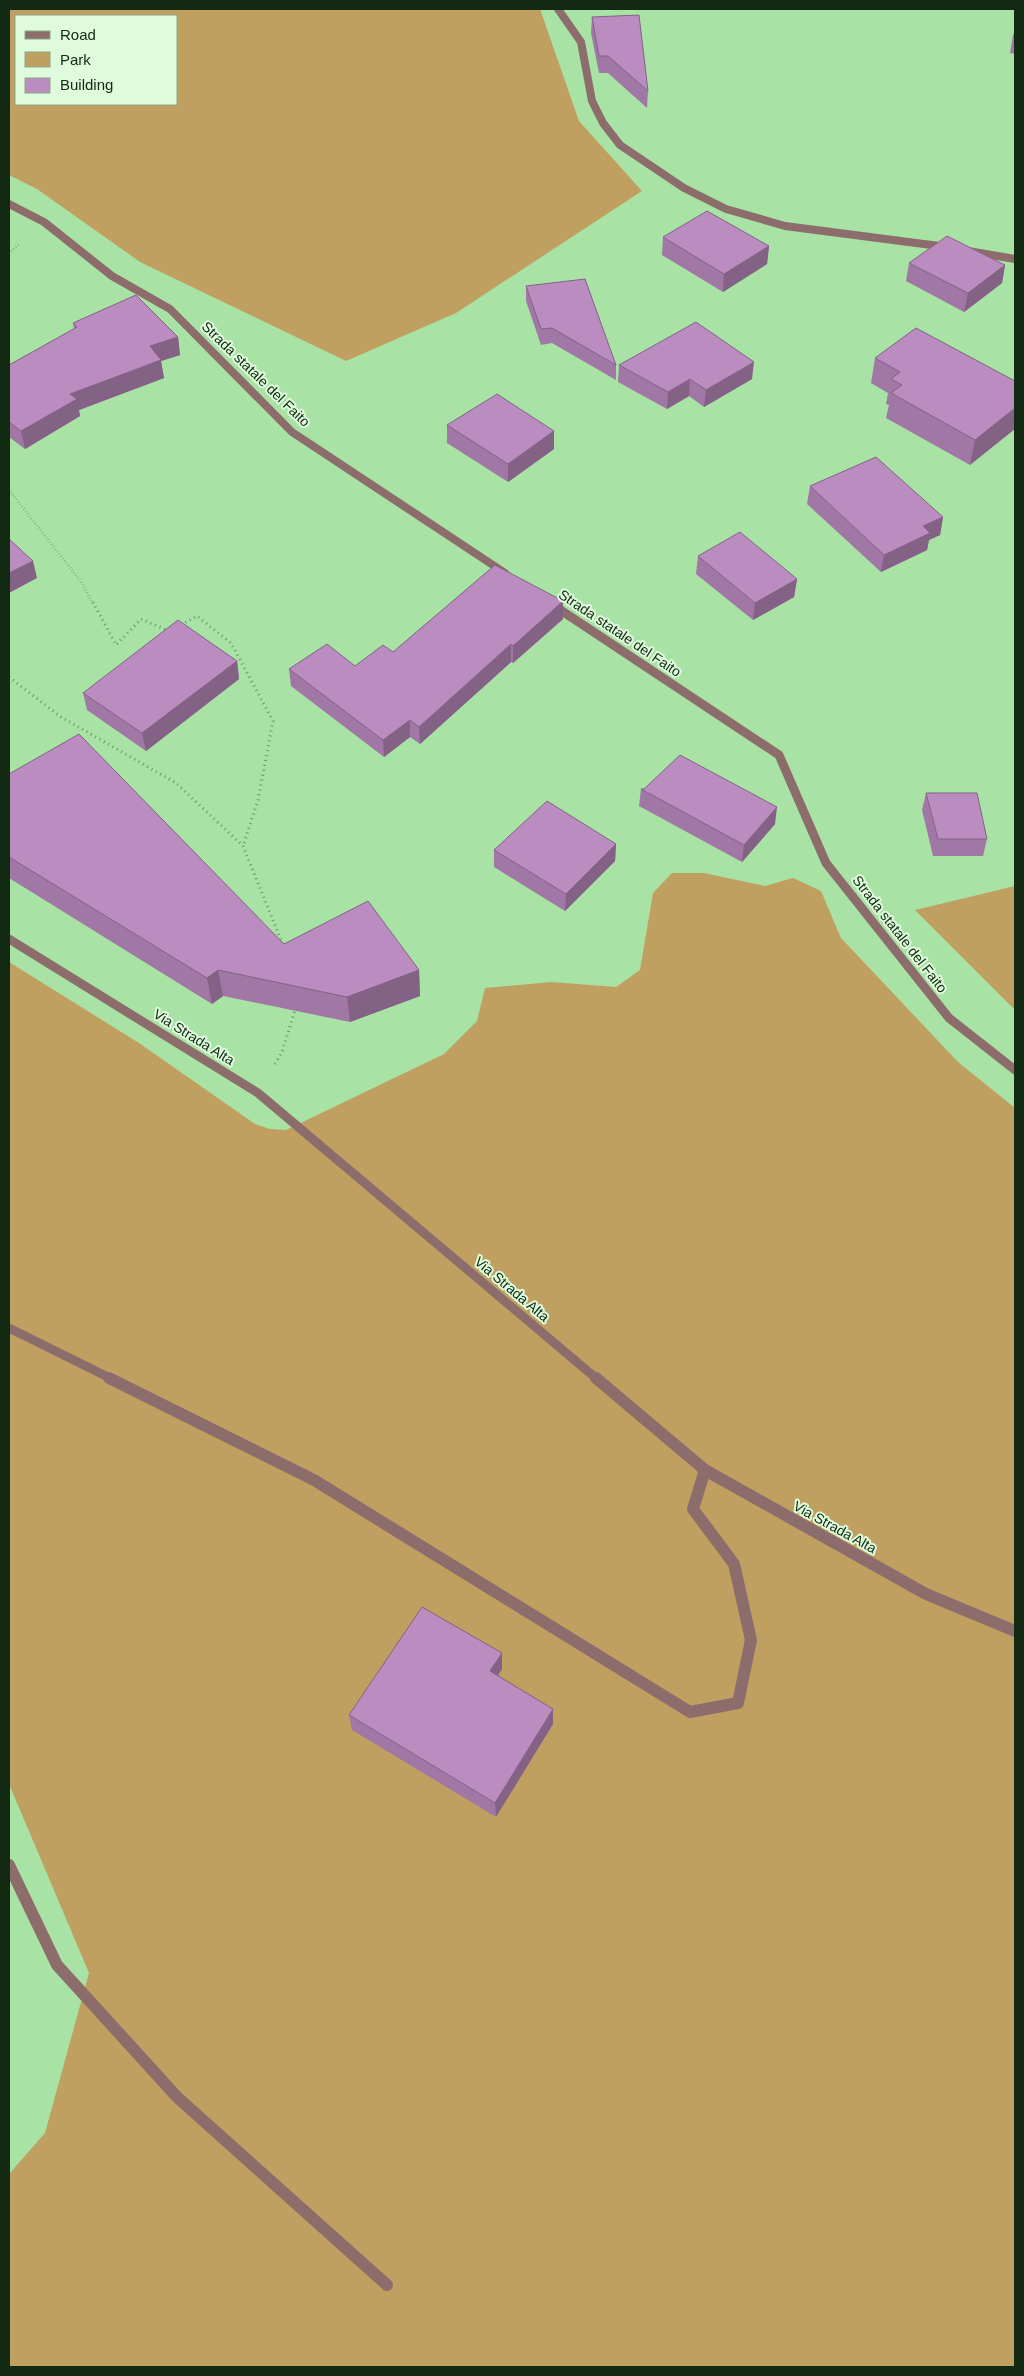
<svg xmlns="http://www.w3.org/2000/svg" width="1024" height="2376" font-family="Arial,sans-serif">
<rect width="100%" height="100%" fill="#a8e2a5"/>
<g fill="#c0a061" fill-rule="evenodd">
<path d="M9 9H540L579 121 642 191 456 313 346 361 140 262 37 189 9 175ZM16 16H176V104H16Z"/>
<polygon points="672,873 704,873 765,886 793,878 821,891 841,938 958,1062 1015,1108 1015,2367 9,2367 9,2174 45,2133 89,1973 9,1784 9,962 139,1043 255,1124 270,1129 286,1130 444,1054 477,1021 485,988 551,982 616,987 640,970 653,893"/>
<polygon points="1015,886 1015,1010 915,910"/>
</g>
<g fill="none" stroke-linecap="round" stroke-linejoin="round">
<g stroke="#6b9769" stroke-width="2.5" stroke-dasharray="0.5 2.5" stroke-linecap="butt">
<polyline points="9,253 19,244"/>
<polyline points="9,490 82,583 93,604"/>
</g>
<g stroke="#6b9769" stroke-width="3" stroke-dasharray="1 4" stroke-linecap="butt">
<polyline points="93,602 116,645 141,619 169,631"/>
<polyline points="181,625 197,616 231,643 273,721 258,800 243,846"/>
<polyline points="9,677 61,717 176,783 243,846 283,945"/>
<polyline points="275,1064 282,1052 296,1007"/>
</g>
<g stroke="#8d6d6b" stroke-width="8">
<polyline points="558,9 581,42 592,101 603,123 620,145 684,188 726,209 785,226 947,247"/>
<polyline points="968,251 1015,259"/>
</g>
<g stroke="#8d6d6b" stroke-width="9">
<polyline points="9,939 258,1093 597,1379"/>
<polyline points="9,1328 112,1379"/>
</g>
<g stroke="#8d6d6b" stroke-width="12">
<polyline points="109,1378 314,1480 690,1712 738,1703 751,1640 734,1564 693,1509 705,1470"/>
<polyline points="596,1378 705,1470 926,1594 1015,1631"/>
<polyline points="9,1865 57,1965 177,2097 387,2285"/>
</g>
<polyline stroke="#8d6d6b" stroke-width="8" points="9,204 44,222 112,276 170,309 292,432 505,573"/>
<polyline stroke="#8d6d6b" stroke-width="9" points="553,605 779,755 826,863 949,1018 1015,1070"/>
</g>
<g fill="#a178a5">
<polygon points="592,17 648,91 647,108 608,73 599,73 591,33"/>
<polygon points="1015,31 1015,54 1010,53 1013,35"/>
<polygon points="663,237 769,246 767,264 723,292 662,255"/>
<polygon points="909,263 1005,265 1002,283 964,312 906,281"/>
<polygon points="526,286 616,365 616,380 552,343 541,345 526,301"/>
<polygon points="73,323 178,337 180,355 161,361 164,378 79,410 80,416 25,449 9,437 9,365 74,329"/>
<polygon points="875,358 1015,381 970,465 886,418 889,405 886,404 888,393 871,383"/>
<polygon points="619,365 752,379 704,407 689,396 667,409 618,382"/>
<polygon points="447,425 554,431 554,449 508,482 447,443"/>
<polygon points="810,486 943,517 940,535 929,540 927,550 881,572 807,504"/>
<polygon points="698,556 797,579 794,597 753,620 696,574"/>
<polygon points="563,619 513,663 511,662 420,744 410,737 384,757 291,686 289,669 355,666 393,652"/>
<polygon points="237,661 239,679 146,751 87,710 83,693"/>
<polygon points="9,774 284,944 419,970 420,996 350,1022 223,996 212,1004 9,878"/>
<polygon points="641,789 775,824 742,862 639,806"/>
<polygon points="926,793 987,839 983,856 933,856 922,810"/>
<polygon points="616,844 615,861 565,911 494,867 494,850"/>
<polygon points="502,1653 502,1669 498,1675 553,1724 496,1817 352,1730 349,1715"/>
</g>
<g fill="#836286">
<polygon points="769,246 767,264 723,292 724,274"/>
<polygon points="1005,265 1002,283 964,312 968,293"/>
<polygon points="178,337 180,355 161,361 164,378 79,410 80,416 25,449 21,431 70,394 150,346"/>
<polygon points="754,362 752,379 704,407 706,390"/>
<polygon points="690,379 689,396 667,409 668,392"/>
<polygon points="1015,408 1015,429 970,465 975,440"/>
<polygon points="554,431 554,449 508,482 508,464"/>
<polygon points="943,517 940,535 929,540 927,550 881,572 884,555 923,526"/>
<polygon points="33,561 37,578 9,593 9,573"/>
<polygon points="797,579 794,597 753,620 755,603"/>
<polygon points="563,601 563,619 513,663 513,646"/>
<polygon points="511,644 511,662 420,744 419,727"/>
<polygon points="237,661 239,679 146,751 142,733"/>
<polygon points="410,720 410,737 384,757 383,740"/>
<polygon points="777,807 775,824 742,862 744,845"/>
<polygon points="616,844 615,861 565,911 566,894"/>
<polygon points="218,970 223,996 212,1004 207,978"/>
<polygon points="419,970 420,996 350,1022 347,997"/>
<polygon points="502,1653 502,1669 491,1686 490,1671"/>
<polygon points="553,1709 553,1724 496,1817 495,1803"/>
</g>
<g fill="#bb8cc0" stroke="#836286">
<polygon points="639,15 648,91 608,56 599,56 592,17"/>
<polygon points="707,211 769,246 724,274 663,237"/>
<polygon points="947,236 1005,265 968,293 909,263"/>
<polygon points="585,279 616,365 552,328 541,329 526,286"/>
<polygon points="136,295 178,337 150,346 161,360 70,394 77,399 21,431 9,422 9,365 77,327 73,323"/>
<polygon points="696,322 754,362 706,390 690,379 668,392 619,365"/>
<polygon points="916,328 1015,381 1015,408 975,440 891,393 902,385 891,379 900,372 875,358"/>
<polygon points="497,394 554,431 508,464 447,425"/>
<polygon points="876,457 943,517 923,526 930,533 884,555 810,486"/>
<polygon points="740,532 797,579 755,603 698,556"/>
<polygon points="9,539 33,561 9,573"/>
<polygon points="495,565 563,601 513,646 511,644 419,727 410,720 383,740 289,669 327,644 355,666 383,645 393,652"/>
<polygon points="178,620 237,661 142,733 83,693"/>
<polygon points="79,734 284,944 368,901 419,970 347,997 218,970 207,978 9,857 9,774"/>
<polygon points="680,755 777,807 744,845 641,789 644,789"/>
<polygon points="926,793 977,793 987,839 938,839"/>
<polygon points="547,801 616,844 566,894 494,850"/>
<polygon points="422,1607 502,1653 490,1671 553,1709 495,1803 349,1715"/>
</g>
<g text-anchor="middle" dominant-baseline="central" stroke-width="4" stroke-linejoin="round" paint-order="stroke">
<g font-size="14" fill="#122912" stroke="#defbdc">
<text transform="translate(256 374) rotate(44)">Strada statale del Faito</text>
<text transform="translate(620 633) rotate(34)">Strada statale del Faito</text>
<text transform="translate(900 934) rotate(52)">Strada statale del Faito</text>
<text transform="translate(194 1037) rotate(32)">Via Strada Alta</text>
<text transform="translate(512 1289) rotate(40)">Via Strada Alta</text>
<text transform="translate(835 1527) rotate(29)">Via Strada Alta</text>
</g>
</g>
<rect width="1024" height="2376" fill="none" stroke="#122912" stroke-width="20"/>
<rect x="15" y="15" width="162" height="90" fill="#defbdc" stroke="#8ca78b"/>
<rect x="25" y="31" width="25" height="8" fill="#8d6d6b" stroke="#8ca78b"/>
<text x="60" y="40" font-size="15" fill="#122912">Road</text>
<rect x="25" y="52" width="25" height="15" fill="#c0a061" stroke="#8ca78b"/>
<text x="60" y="65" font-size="15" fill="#122912">Park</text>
<rect x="25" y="78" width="25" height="15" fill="#bb8cc0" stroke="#8ca78b"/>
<text x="60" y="90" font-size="15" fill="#122912">Building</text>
</svg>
